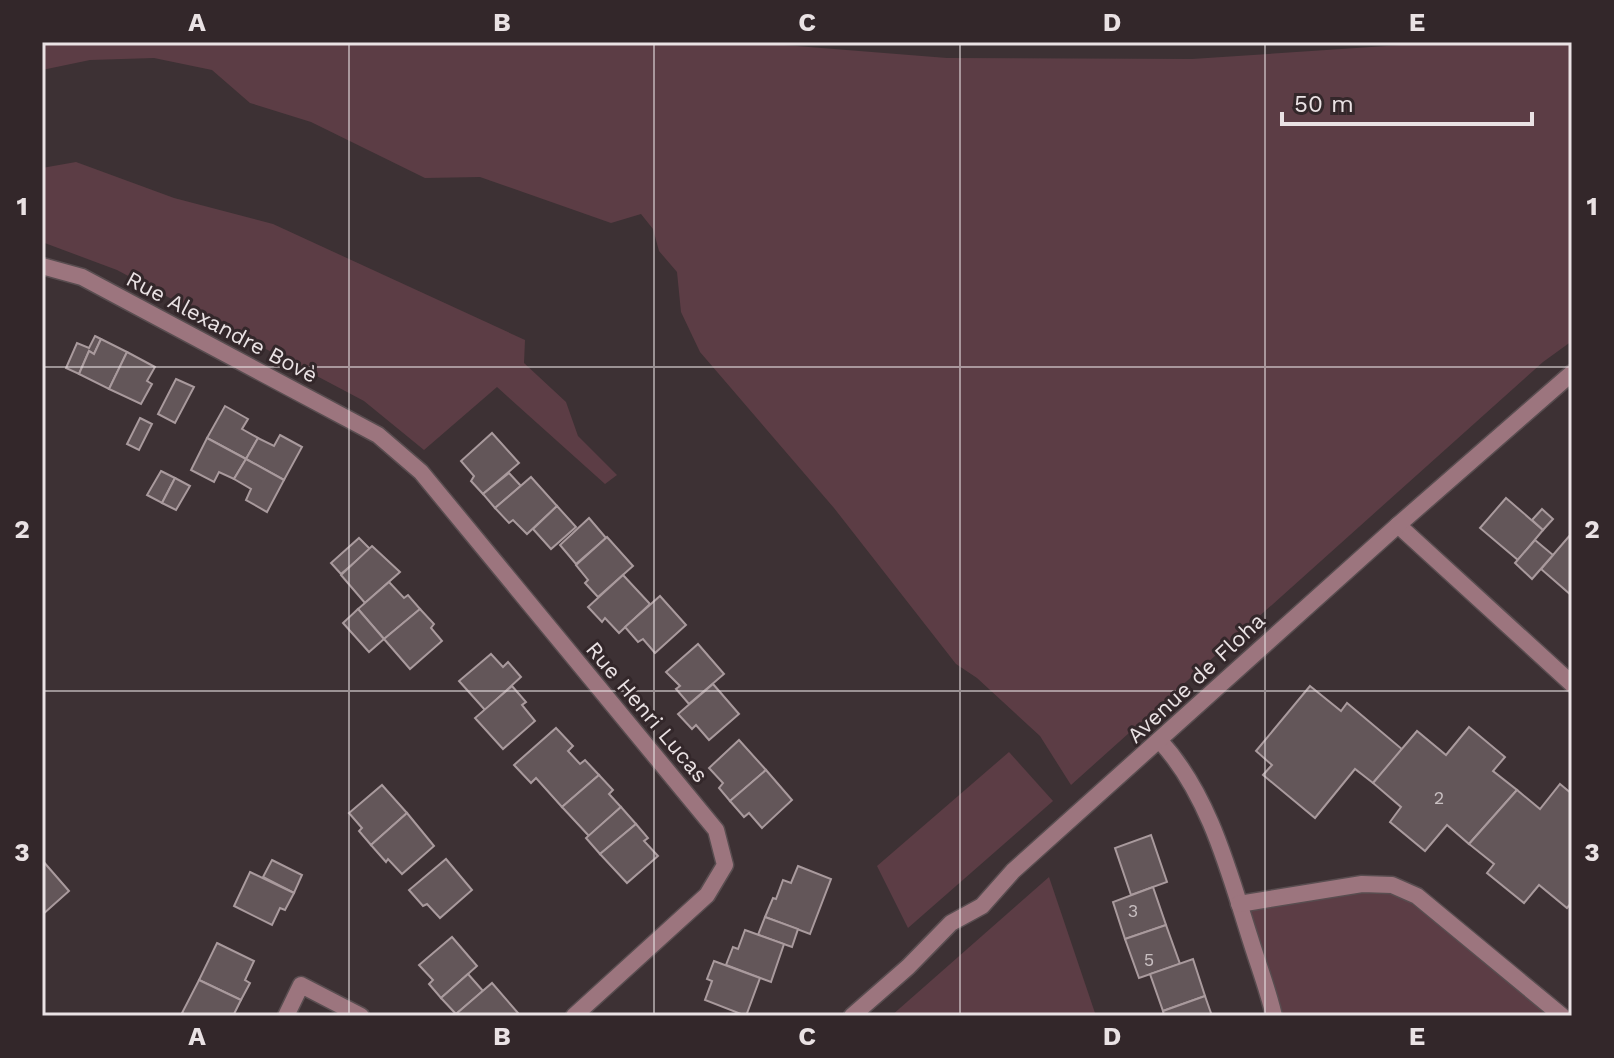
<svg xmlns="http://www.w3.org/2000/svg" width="1614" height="1058" font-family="'Work Sans',sans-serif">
<rect width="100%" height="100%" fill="#3d3134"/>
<g fill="#5c3d45">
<polygon points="42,42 746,42 947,58 1192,59 1446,42 1572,42 1572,341 1543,362 1071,785 1040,736 977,678 956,664 834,508 700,352 681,312 677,272 659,251 653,229 641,214 611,223 480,177 425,178 311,122 250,103 212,70 154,58 90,60 42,70"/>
<polygon points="76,162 174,198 273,224 525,340 524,363 566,402 578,436 617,475 605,484 497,387 424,450 364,401 117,270 42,242 42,168"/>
<polygon points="1009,752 1053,801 908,928 877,866"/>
<polygon points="1049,877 1096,1016 891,1016"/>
<polygon points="1392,885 1562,1016 1274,1016 1239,904"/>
</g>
<g fill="#635659" stroke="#a99a9d" stroke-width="2">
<polygon points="95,336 101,339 94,354 89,351 79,374 66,368 77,343 89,348"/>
<polygon points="101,339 127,352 109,389 79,374 89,351 94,354"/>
<polygon points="127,352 155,367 147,381 152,384 141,404 109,389"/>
<polygon points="176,379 194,387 175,423 158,414"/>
<polygon points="225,406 248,419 242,429 258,438 246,459 207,438"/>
<polygon points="140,418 152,424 139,450 127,444"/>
<polygon points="492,433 519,463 483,494 471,481 474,476 461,461"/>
<polygon points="280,435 302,447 284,480 246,459 258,438 274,446"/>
<polygon points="207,438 246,459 234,479 219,472 214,482 191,470"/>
<polygon points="246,459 284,480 267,512 246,500 251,489 234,479"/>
<polygon points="161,471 175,478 162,503 147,495"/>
<polygon points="509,473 521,486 495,508 483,494"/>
<polygon points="531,477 557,506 527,534 513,520 509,523 495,508"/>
<polygon points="175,478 190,486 176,510 162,503"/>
<polygon points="1506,498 1543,530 1518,560 1480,528"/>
<polygon points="557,506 576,527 551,549 533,529"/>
<polygon points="1542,509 1553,519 1543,530 1532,520"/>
<polygon points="589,518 606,538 576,564 560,545"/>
<polygon points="1571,534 1572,535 1571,595 1541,569"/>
<polygon points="607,537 633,566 598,597 585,583 588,580 576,565"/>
<polygon points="359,538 370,549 341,574 331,563"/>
<polygon points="1535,540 1553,555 1532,579 1515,563"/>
<polygon points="372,546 400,572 365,603 341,575"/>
<polygon points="623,575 650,604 619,633 605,618 602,622 588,607"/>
<polygon points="389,582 404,598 408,595 420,609 384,639 358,609"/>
<polygon points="660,596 686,625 655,653 643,639 638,642 625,627"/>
<polygon points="358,609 384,639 369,652 343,623"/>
<polygon points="420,609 434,624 431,628 442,641 410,669 384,639"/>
<polygon points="698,644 724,674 689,704 676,689 680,686 666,672"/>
<polygon points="491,654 503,667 508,662 521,677 485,710 459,681"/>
<polygon points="713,684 739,714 709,740 696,725 692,729 678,714"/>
<polygon points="512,686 526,702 522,705 535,721 503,749 475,718"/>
<polygon points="1310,686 1341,711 1347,703 1403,750 1373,783 1355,769 1315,818 1263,775 1272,765 1256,751"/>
<polygon points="1469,727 1505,757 1493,771 1517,790 1469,844 1447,825 1425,851 1390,822 1401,807 1373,783 1417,731 1446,755"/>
<polygon points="556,728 573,746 568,751 580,764 585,760 599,775 562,807 536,778 531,783 514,765"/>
<polygon points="739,740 766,770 730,801 719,788 723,783 709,768"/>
<polygon points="766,770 792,800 762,828 749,813 744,817 730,801"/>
<polygon points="599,775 613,790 609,794 621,807 589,836 562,807"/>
<polygon points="1560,784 1572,794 1572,902 1567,908 1539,885 1524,903 1487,873 1494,864 1469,844 1517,790 1540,809"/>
<polygon points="382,785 407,813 371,845 359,831 362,828 349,813"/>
<polygon points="621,807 636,824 600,854 586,838"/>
<polygon points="407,813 434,846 402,874 388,859 386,862 371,845"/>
<polygon points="636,824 648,838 644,841 658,856 627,883 600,854"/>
<polygon points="1151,835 1167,882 1131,895 1115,848"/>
<polygon points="446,859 472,890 440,918 427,904 423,906 409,890"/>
<polygon points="42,860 69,891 42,915"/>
<polygon points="272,860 302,875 294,893 263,877"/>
<polygon points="798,866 831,879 810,934 765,917 773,898 776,899 783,880 791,883"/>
<polygon points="250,872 294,893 285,910 280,908 272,925 234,906"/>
<polygon points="1153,887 1166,925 1125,939 1113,902"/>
<polygon points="765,917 798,929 792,947 758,935"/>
<polygon points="1166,925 1180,964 1139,978 1125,939"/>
<polygon points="745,930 784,944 771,982 726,965 733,947 738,949"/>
<polygon points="452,937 477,966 441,998 429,984 433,980 419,965"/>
<polygon points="217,943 254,961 245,980 250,983 241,1000 199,980"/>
<polygon points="1193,959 1205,996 1163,1011 1150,974"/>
<polygon points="714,961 760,978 746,1016 705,1000 712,981 707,979"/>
<polygon points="468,974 483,991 456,1014 441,998"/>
<polygon points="199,980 241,1000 233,1016 188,1016 182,1013"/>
<polygon points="492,983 518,1013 515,1016 458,1016 456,1014"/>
<polygon points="1205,996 1212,1016 1164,1016 1163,1011"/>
</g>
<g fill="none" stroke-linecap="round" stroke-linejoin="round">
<g stroke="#594d50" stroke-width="19">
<g id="minor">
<polyline points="42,266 82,277 378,435 421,472 716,830 725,865 707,895 574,1016"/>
<polyline points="1398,525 1572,684"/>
<path d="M1160 741C1209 794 1229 872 1250 938 1258 964 1268 990 1274 1016"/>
<polyline points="1239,904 1362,884 1392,885 1417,896 1562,1016"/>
<polyline points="286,1016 301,985 361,1016"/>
<polyline points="852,1016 908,967 951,923 982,906 1013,871 1398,525 1572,373"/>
</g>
</g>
<use href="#minor" stroke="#9c757e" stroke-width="16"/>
</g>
<path fill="none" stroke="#eae2e4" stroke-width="2" stroke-opacity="0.55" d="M349 42V1016M654 42V1016M960 42V1016M1265 42V1016M42 367H1572M42 691H1572"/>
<g text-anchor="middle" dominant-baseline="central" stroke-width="6" stroke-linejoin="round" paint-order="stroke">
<g font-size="18" fill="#c8bfc1">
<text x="1439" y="797">2</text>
<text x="1133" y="910">3</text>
<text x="1149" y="959">5</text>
</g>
<g font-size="22" fill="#eae2e4" stroke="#33272a">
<text transform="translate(222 327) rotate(28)">Rue Alexandre Bovè</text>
<text transform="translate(1196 678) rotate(-43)">Avenue de Floha</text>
<text transform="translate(647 712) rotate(50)">Rue Henri Lucas</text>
</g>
</g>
<rect width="1614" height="1058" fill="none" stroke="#33272a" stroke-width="88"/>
<path d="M1282 112v12h250v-12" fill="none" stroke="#eae2e4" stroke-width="4"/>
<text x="1294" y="112" font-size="24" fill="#eae2e4" stroke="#33272a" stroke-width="6" paint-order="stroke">50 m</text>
<rect x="44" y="44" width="1526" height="970" fill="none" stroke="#eae2e4" stroke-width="3"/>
<g font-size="26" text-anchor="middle" font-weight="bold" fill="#eae2e4">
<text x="197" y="31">A</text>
<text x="502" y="31">B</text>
<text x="807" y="31">C</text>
<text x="1112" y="31">D</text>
<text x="1417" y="31">E</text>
<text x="22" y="215">1</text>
<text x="1592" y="215">1</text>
<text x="22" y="538">2</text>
<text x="1592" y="538">2</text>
<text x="22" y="861">3</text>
<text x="1592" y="861">3</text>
<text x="197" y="1045">A</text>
<text x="502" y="1045">B</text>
<text x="807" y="1045">C</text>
<text x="1112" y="1045">D</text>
<text x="1417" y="1045">E</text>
</g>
</svg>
